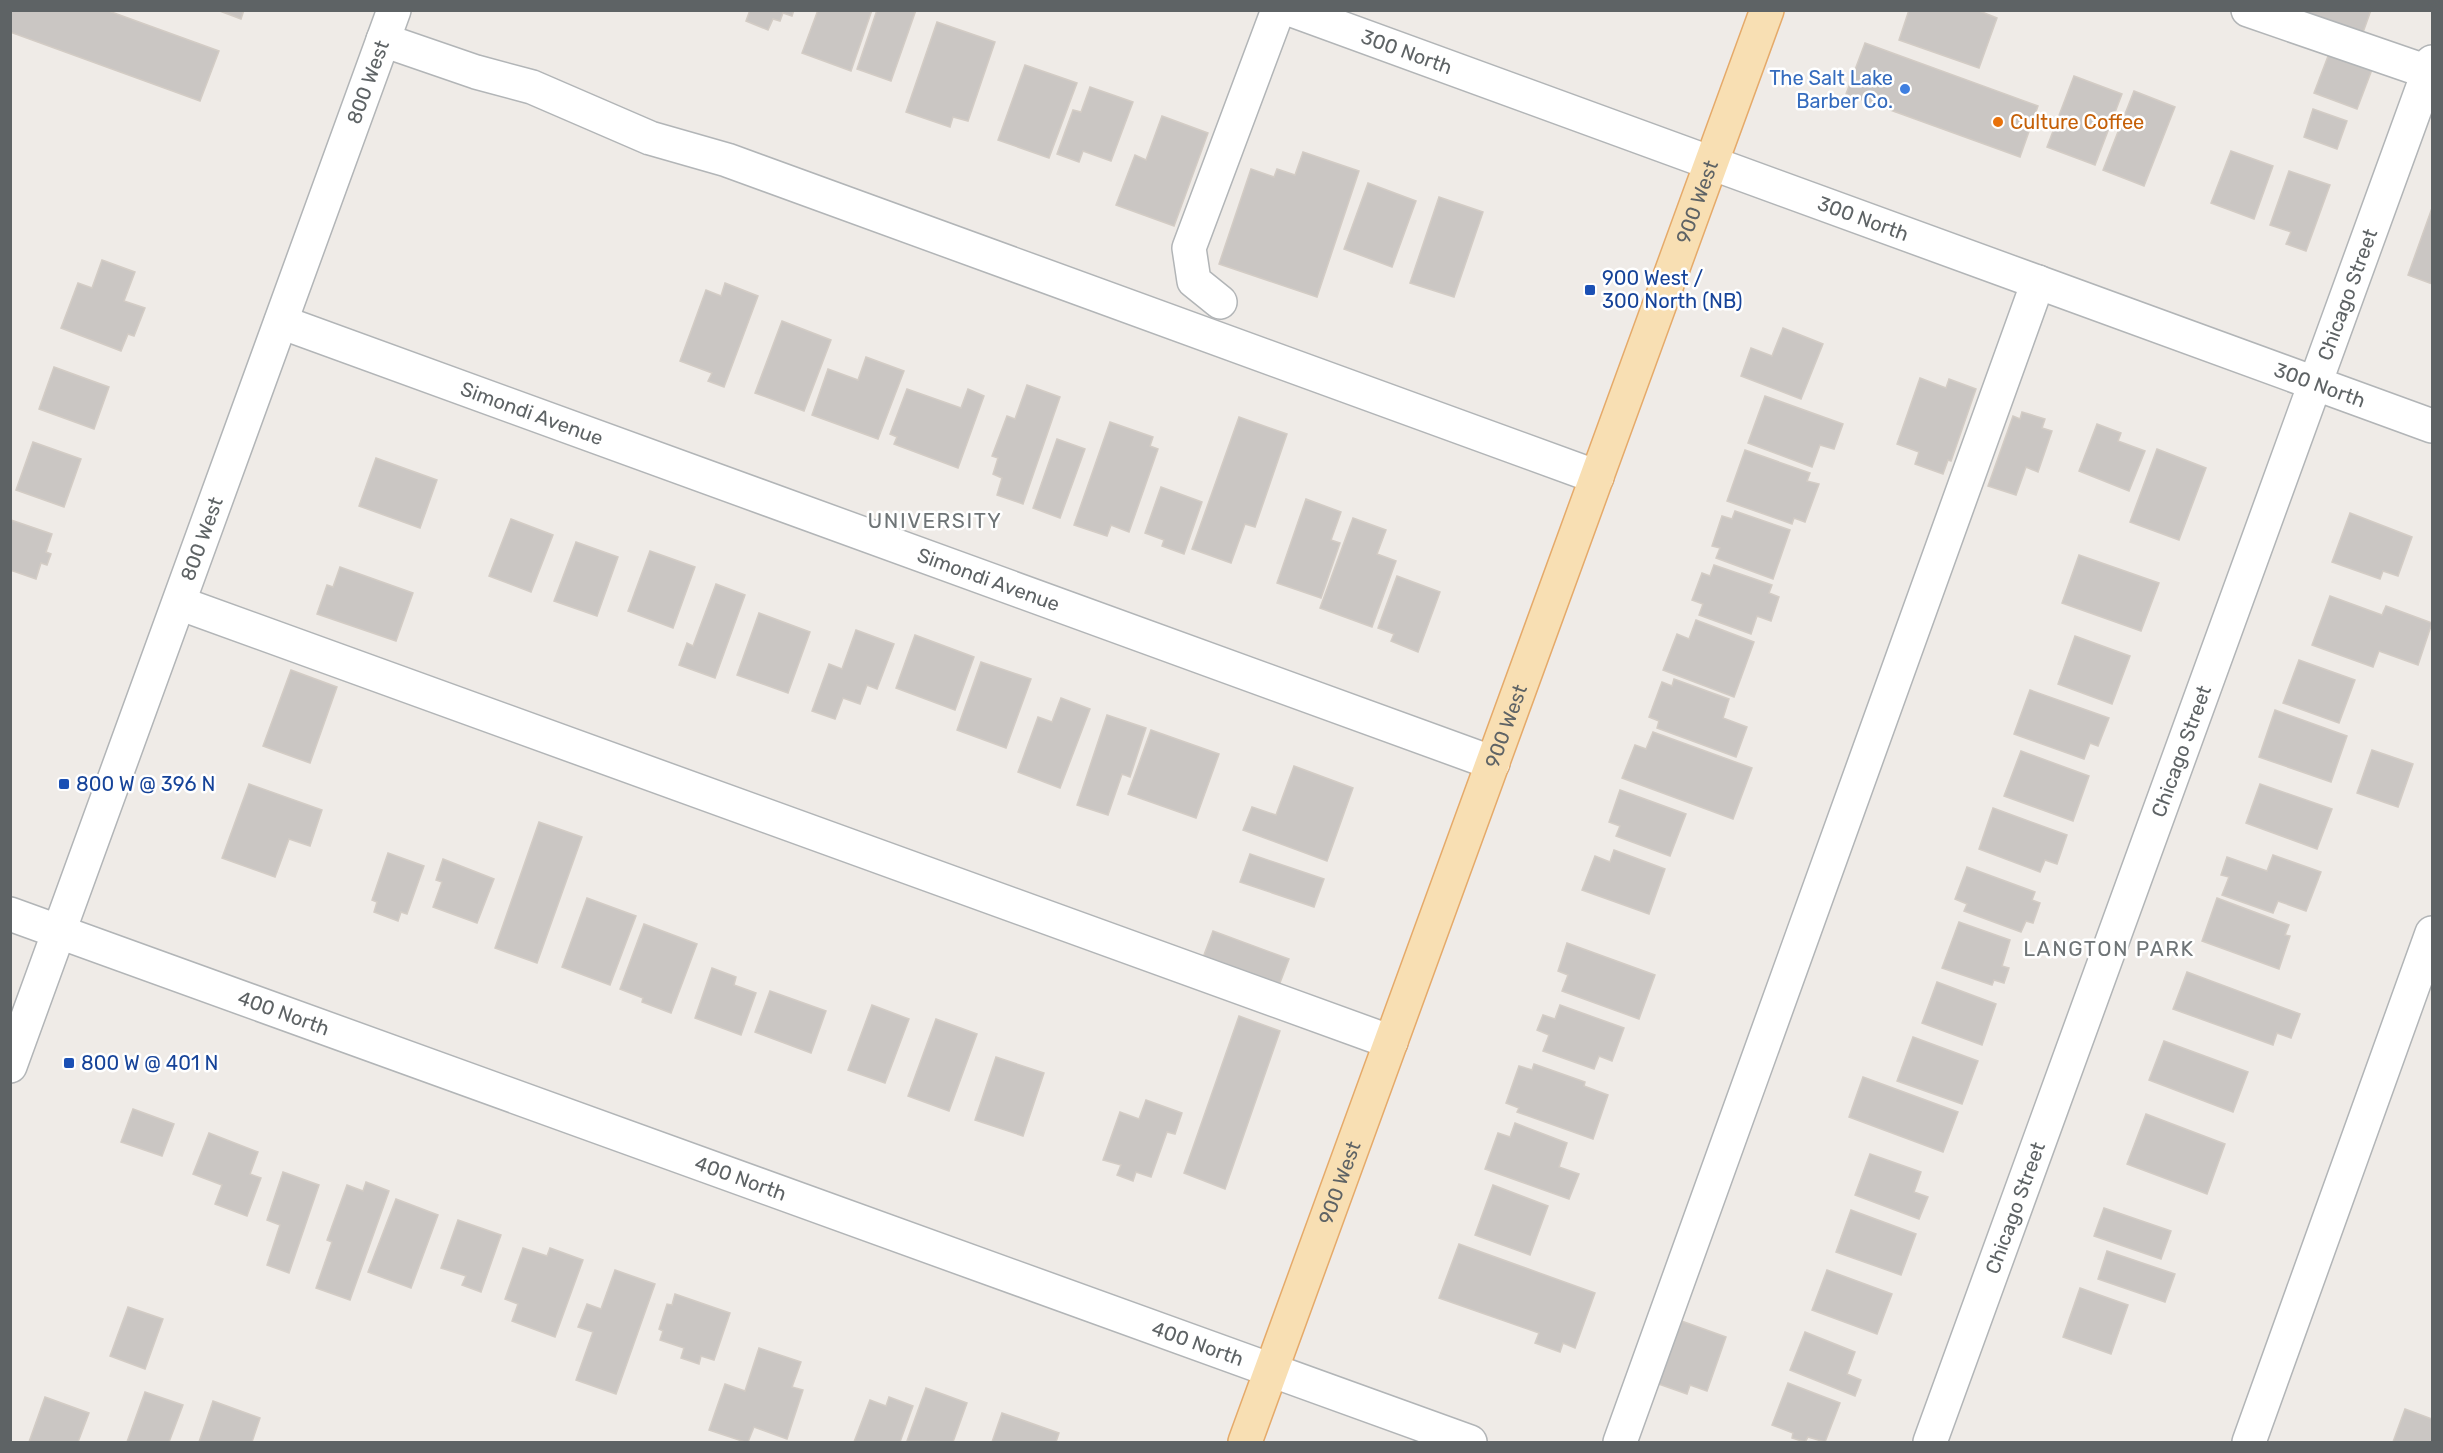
<svg xmlns="http://www.w3.org/2000/svg" width="2443" height="1453" font-family="Rubik,sans-serif">
<rect width="100%" height="100%" fill="#efebe7"/>
<g fill="#cac6c3" stroke="#d3ccc5" stroke-width="1.5">
<polygon points="10,10 106,10 219,51 200,101 10,32"/>
<polygon points="217,10 244,10 241,19"/>
<polygon points="750,10 794,10 792,16 783,13 780,21 773,19 768,30 746,21"/>
<polygon points="818,10 872,10 851,71 802,53"/>
<polygon points="877,10 916,10 891,81 857,69"/>
<polygon points="1909,10 1977,10 1997,18 1979,68 1899,40"/>
<polygon points="2300,10 2371,10 2360,41"/>
<polygon points="937,22 995,42 968,121 953,117 950,127 906,112"/>
<polygon points="1865,43 2038,106 2020,157 1846,94"/>
<polygon points="2330,51 2373,67 2357,109 2314,93"/>
<polygon points="1025,65 1077,83 1049,158 998,140"/>
<polygon points="2074,76 2122,94 2095,165 2047,147"/>
<polygon points="1090,87 1133,102 1111,161 1083,151 1079,162 1057,154 1073,110 1081,112"/>
<polygon points="2134,91 2175,107 2144,186 2103,170"/>
<polygon points="2313,109 2347,121 2337,149 2304,137"/>
<polygon points="1162,116 1208,133 1174,226 1116,205 1135,155 1146,160"/>
<polygon points="2231,151 2273,166 2254,219 2211,203"/>
<polygon points="1303,152 1359,171 1317,297 1219,264 1251,169 1274,177 1277,169 1295,175"/>
<polygon points="2289,171 2330,185 2306,251 2286,244 2291,232 2270,225"/>
<polygon points="1368,183 1416,201 1392,267 1344,249"/>
<polygon points="1439,197 1483,212 1454,297 1410,283"/>
<polygon points="2432,208 2432,284 2408,275"/>
<polygon points="102,260 135,272 124,301 145,308 134,336 128,334 121,351 61,328 78,283 92,288"/>
<polygon points="725,283 758,296 724,387 708,381 712,373 680,361 706,290 721,296"/>
<polygon points="782,321 831,340 804,411 755,393"/>
<polygon points="1783,328 1823,344 1801,399 1741,376 1751,348 1772,356"/>
<polygon points="866,357 904,371 878,439 812,415 828,369 858,380"/>
<polygon points="54,367 109,387 94,429 39,409"/>
<polygon points="1920,378 1946,388 1949,379 1976,389 1951,461 1948,460 1943,474 1915,464 1919,452 1897,444"/>
<polygon points="1027,385 1060,397 1023,504 997,495 1002,478 993,474 998,458 992,456 1007,416 1015,419"/>
<polygon points="907,389 961,408 968,389 984,396 958,468 894,444 897,437 890,434"/>
<polygon points="1765,396 1843,424 1834,449 1820,445 1812,467 1748,443"/>
<polygon points="2022,412 2045,419 2042,428 2052,431 2038,472 2026,467 2016,495 1988,486 2013,416 2020,419"/>
<polygon points="1239,417 1287,434 1255,527 1245,524 1231,563 1192,549"/>
<polygon points="1110,422 1153,437 1150,446 1158,449 1129,532 1111,525 1107,536 1074,525"/>
<polygon points="2097,424 2121,433 2118,441 2145,451 2129,491 2079,471"/>
<polygon points="1057,439 1085,449 1060,518 1033,508"/>
<polygon points="33,442 81,459 64,507 16,490"/>
<polygon points="2157,449 2206,468 2179,540 2130,522"/>
<polygon points="1745,450 1810,473 1807,481 1819,484 1805,522 1794,518 1792,524 1727,501"/>
<polygon points="376,458 437,480 420,528 359,506"/>
<polygon points="1161,487 1202,502 1184,554 1162,546 1164,540 1145,533"/>
<polygon points="1306,499 1341,512 1331,540 1340,543 1321,598 1277,583"/>
<polygon points="1735,511 1790,530 1773,579 1716,558 1720,548 1712,546 1722,516 1732,519"/>
<polygon points="2350,513 2412,537 2398,576 2383,571 2380,579 2332,562"/>
<polygon points="1353,518 1386,530 1377,554 1396,561 1372,627 1320,608"/>
<polygon points="511,519 553,535 531,592 489,576"/>
<polygon points="11,520 52,534 46,552 51,554 47,565 41,563 36,579 10,570"/>
<polygon points="576,542 618,557 597,616 554,601"/>
<polygon points="650,551 695,567 673,628 628,611"/>
<polygon points="2079,555 2159,583 2141,631 2062,603"/>
<polygon points="1714,565 1772,585 1769,593 1779,597 1771,621 1757,616 1751,634 1699,615 1703,604 1692,600 1702,573 1710,576"/>
<polygon points="340,567 413,593 396,641 317,614 327,585 333,587"/>
<polygon points="1397,576 1440,592 1418,652 1391,641 1394,634 1378,628"/>
<polygon points="716,584 745,595 715,678 679,665 687,643 693,646"/>
<polygon points="2330,596 2382,615 2386,606 2432,623 2418,665 2379,651 2373,667 2312,645"/>
<polygon points="759,613 810,632 788,693 737,675"/>
<polygon points="1696,620 1754,642 1734,697 1663,670 1677,634 1689,639"/>
<polygon points="856,630 894,644 877,689 867,685 860,704 843,698 835,719 812,711 829,664 842,669"/>
<polygon points="915,635 974,657 955,710 896,688"/>
<polygon points="2075,636 2130,656 2112,704 2058,684"/>
<polygon points="2299,660 2355,680 2339,723 2283,703"/>
<polygon points="981,662 1031,679 1006,748 957,730"/>
<polygon points="291,670 337,687 310,763 263,746"/>
<polygon points="1674,679 1729,699 1723,718 1747,727 1736,757 1657,728 1659,721 1649,717 1662,682 1672,686"/>
<polygon points="2030,690 2109,718 2098,746 2090,743 2084,759 2014,734"/>
<polygon points="1061,698 1090,709 1060,788 1018,772 1038,717 1052,722"/>
<polygon points="2275,710 2347,736 2331,782 2259,757"/>
<polygon points="1107,715 1146,728 1130,777 1122,774 1108,815 1077,805"/>
<polygon points="1151,730 1219,754 1196,818 1128,794"/>
<polygon points="1653,732 1752,768 1733,819 1622,778 1635,745 1646,749"/>
<polygon points="2372,750 2413,764 2398,807 2357,793"/>
<polygon points="2021,751 2089,776 2073,821 2004,796"/>
<polygon points="1294,766 1353,788 1327,861 1243,830 1252,807 1276,815"/>
<polygon points="249,784 322,810 310,846 289,839 275,877 222,858"/>
<polygon points="2260,784 2332,809 2317,849 2246,823"/>
<polygon points="1620,790 1686,814 1670,856 1616,836 1620,826 1609,822"/>
<polygon points="1993,808 2067,835 2057,864 2045,860 2040,872 1979,849"/>
<polygon points="539,822 582,837 537,963 495,948"/>
<polygon points="1614,850 1665,869 1649,914 1582,890 1595,856 1610,862"/>
<polygon points="388,853 424,866 407,914 401,912 398,921 374,912 377,902 372,900"/>
<polygon points="1250,854 1324,879 1314,907 1240,882"/>
<polygon points="2273,855 2321,872 2306,911 2278,901 2273,913 2222,895 2229,877 2221,875 2227,857 2267,871"/>
<polygon points="443,859 494,879 477,923 433,907 442,882 436,880"/>
<polygon points="1967,867 2035,892 2032,900 2040,903 2033,923 2026,921 2021,932 1964,911 1967,904 1955,899"/>
<polygon points="587,898 636,916 610,985 562,967"/>
<polygon points="2217,898 2289,925 2285,935 2290,936 2279,969 2202,941"/>
<polygon points="1959,922 2010,940 2002,966 2009,968 2004,983 1994,980 1992,985 1942,968"/>
<polygon points="644,924 697,944 671,1013 642,1002 643,998 620,989"/>
<polygon points="1213,931 1289,959 1278,988 1202,960"/>
<polygon points="1567,943 1655,975 1639,1019 1562,991 1568,975 1558,971"/>
<polygon points="712,968 736,977 734,985 756,993 741,1035 695,1018"/>
<polygon points="2187,972 2300,1014 2291,1038 2277,1033 2273,1045 2173,1009"/>
<polygon points="1937,982 1996,1004 1982,1045 1922,1023"/>
<polygon points="770,991 826,1011 811,1053 755,1032"/>
<polygon points="872,1005 909,1019 885,1083 848,1070"/>
<polygon points="1560,1005 1624,1028 1612,1061 1599,1056 1594,1069 1543,1051 1549,1035 1537,1030 1543,1015 1555,1019"/>
<polygon points="1239,1016 1280,1031 1225,1189 1184,1173"/>
<polygon points="936,1019 977,1034 949,1111 908,1096"/>
<polygon points="1913,1037 1978,1061 1962,1104 1897,1081"/>
<polygon points="2164,1041 2248,1072 2233,1112 2149,1080"/>
<polygon points="996,1057 1044,1073 1023,1136 975,1120"/>
<polygon points="1534,1064 1585,1082 1584,1086 1608,1095 1593,1139 1517,1112 1519,1108 1506,1103 1519,1066 1532,1070"/>
<polygon points="1863,1077 1958,1112 1943,1152 1849,1117"/>
<polygon points="1146,1100 1182,1113 1175,1134 1167,1132 1151,1177 1136,1172 1133,1181 1117,1175 1121,1165 1103,1160 1120,1112 1139,1119"/>
<polygon points="133,1109 174,1124 162,1156 121,1142"/>
<polygon points="2146,1114 2225,1144 2207,1194 2127,1164"/>
<polygon points="1515,1123 1567,1143 1559,1167 1579,1174 1569,1199 1485,1169 1498,1133 1510,1137"/>
<polygon points="209,1133 258,1152 250,1174 261,1178 247,1216 215,1204 222,1185 193,1174"/>
<polygon points="1870,1154 1921,1172 1914,1192 1928,1197 1919,1219 1855,1195"/>
<polygon points="283,1172 319,1185 289,1273 267,1265 280,1225 267,1220"/>
<polygon points="366,1182 389,1191 350,1300 316,1288 332,1242 327,1240 347,1185 363,1191"/>
<polygon points="1493,1185 1548,1206 1530,1255 1475,1235"/>
<polygon points="396,1199 438,1215 411,1288 368,1272"/>
<polygon points="2104,1208 2171,1231 2161,1259 2094,1236"/>
<polygon points="1851,1210 1916,1234 1901,1275 1836,1252"/>
<polygon points="458,1220 501,1235 481,1292 462,1285 466,1276 441,1268"/>
<polygon points="1459,1244 1595,1293 1575,1348 1563,1343 1560,1352 1535,1343 1539,1333 1439,1298"/>
<polygon points="523,1248 547,1256 550,1248 583,1260 555,1337 512,1321 518,1304 505,1299"/>
<polygon points="2107,1251 2175,1274 2165,1302 2098,1279"/>
<polygon points="615,1270 655,1284 616,1394 576,1380 593,1332 578,1327 587,1304 601,1309"/>
<polygon points="1827,1270 1892,1294 1877,1334 1812,1310"/>
<polygon points="2080,1288 2128,1305 2111,1354 2063,1337"/>
<polygon points="675,1294 730,1313 714,1360 701,1356 699,1364 681,1358 684,1348 660,1340 663,1331 659,1329 667,1304 672,1305"/>
<polygon points="128,1307 163,1319 145,1369 110,1356"/>
<polygon points="1676,1319 1726,1337 1707,1391 1690,1385 1687,1394 1653,1382"/>
<polygon points="1805,1332 1855,1352 1847,1374 1861,1380 1855,1396 1790,1370"/>
<polygon points="759,1348 801,1362 792,1387 803,1390 787,1439 754,1427 748,1442 745,1442 709,1430 725,1384 745,1391"/>
<polygon points="1788,1383 1840,1403 1825,1442 1808,1437 1805,1442 1792,1438 1793,1433 1772,1425"/>
<polygon points="926,1388 967,1403 953,1442 907,1441"/>
<polygon points="145,1392 183,1405 169,1442 127,1442"/>
<polygon points="45,1397 89,1413 78,1442 29,1442"/>
<polygon points="889,1397 913,1406 900,1442 854,1442 870,1400 886,1406"/>
<polygon points="213,1401 260,1418 252,1442 199,1442"/>
<polygon points="2405,1409 2432,1419 2432,1442 2393,1442"/>
<polygon points="1002,1413 1059,1433 1056,1442 992,1442"/>
</g>
<g fill="none" stroke-linecap="round" stroke-linejoin="round">
<g stroke="#b2b5b7" stroke-width="36">
<g id="minor">
<path id="s1" d="M1292 10 2432 426"/>
<polyline points="2248,10 2428,72"/>
<polyline points="383,40 476,72 532,87 650,138 727,160 1597,477"/>
<polyline points="1220,302 1194,281 1189,248 1278,10"/>
<path id="s2" d="M281 322 1493 763"/>
<polyline points="179,603 1391,1042"/>
<path id="s3" d="M10 914 1470 1442"/>
<path id="s4" d="M10 1066 394 10"/>
<polyline points="1620,1442 2038,282"/>
<path id="s5" d="M1930 1442 2432 62"/>
<polyline points="2249,1442 2432,933"/>
</g>
</g>
<g stroke="#e5aa6a" stroke-width="36">
<g id="major">
<path id="s6" d="M1245 1442 1767 10"/>
</g>
</g>
<use href="#minor" stroke="#fff" stroke-width="33"/>
<use href="#major" stroke="#f8dfb3" stroke-width="33"/>
</g>
<circle fill="#3f7fe0" stroke="#fff" stroke-width="2" cx="1905" cy="89" r="6"/>
<circle fill="#e8710a" stroke="#fff" stroke-width="2" cx="1998" cy="122" r="6"/>
<g fill="#1a4fb4" stroke="#fff" stroke-width="2">
<rect x="1584" y="284" width="12" height="12" rx="3"/>
<rect x="58" y="778" width="12" height="12" rx="3"/>
<rect x="63" y="1057" width="12" height="12" rx="3"/>
</g>
<g text-anchor="middle" dominant-baseline="central" stroke-width="5" stroke-linejoin="round" paint-order="stroke">
<g font-size="20" fill="#5e6365" stroke="#fff">
<text stroke="none"><textPath href="#s1" startOffset="122">300 North</textPath></text>
<text stroke="none"><textPath href="#s4" startOffset="1047">800 West</textPath></text>
<text stroke="none"><textPath href="#s6" startOffset="1320">900 West</textPath></text>
<text stroke="none"><textPath href="#s1" startOffset="608">300 North</textPath></text>
<text stroke="none"><textPath href="#s5" startOffset="1221">Chicago Street</textPath></text>
<text stroke="none"><textPath href="#s1" startOffset="1094">300 North</textPath></text>
<text stroke="none"><textPath href="#s2" startOffset="267">Simondi Avenue</textPath></text>
<text stroke="none"><textPath href="#s4" startOffset="561">800 West</textPath></text>
<text stroke="none"><textPath href="#s2" startOffset="753">Simondi Avenue</textPath></text>
<text stroke="none"><textPath href="#s6" startOffset="762">900 West</textPath></text>
<text stroke="none"><textPath href="#s5" startOffset="735">Chicago Street</textPath></text>
<text stroke="none"><textPath href="#s3" startOffset="291">400 North</textPath></text>
<text stroke="none"><textPath href="#s3" startOffset="777">400 North</textPath></text>
<text stroke="none"><textPath href="#s6" startOffset="276">900 West</textPath></text>
<text stroke="none"><textPath href="#s5" startOffset="249">Chicago Street</textPath></text>
<text stroke="none"><textPath href="#s3" startOffset="1263">400 North</textPath></text>
</g>
<g font-size="20" fill="#366cbe" stroke="#fff" text-anchor="end">
<text x="1893" y="78">The Salt Lake<tspan x="1893" dy="23">Barber Co.</tspan></text>
</g>
<g font-size="20" fill="#c56008" stroke="#fff" text-anchor="start">
<text x="2010" y="122">Culture Coffee</text>
</g>
<g font-size="20" fill="#164399" stroke="#fff" text-anchor="start">
<text x="1602" y="278">900 West /<tspan x="1602" dy="23">300 North (NB)</tspan></text>
<text x="76" y="784">800 W @ 396 N</text>
<text x="81" y="1063">800 W @ 401 N</text>
</g>
<g font-size="21" letter-spacing="1.5" fill="#6f7577" stroke="#fff">
<text x="935" y="520">UNIVERSITY</text>
<text x="2109" y="948">LANGTON PARK</text>
</g>
</g>
<rect width="2443" height="1453" fill="none" stroke="#5e6365" stroke-width="24"/>
</svg>
